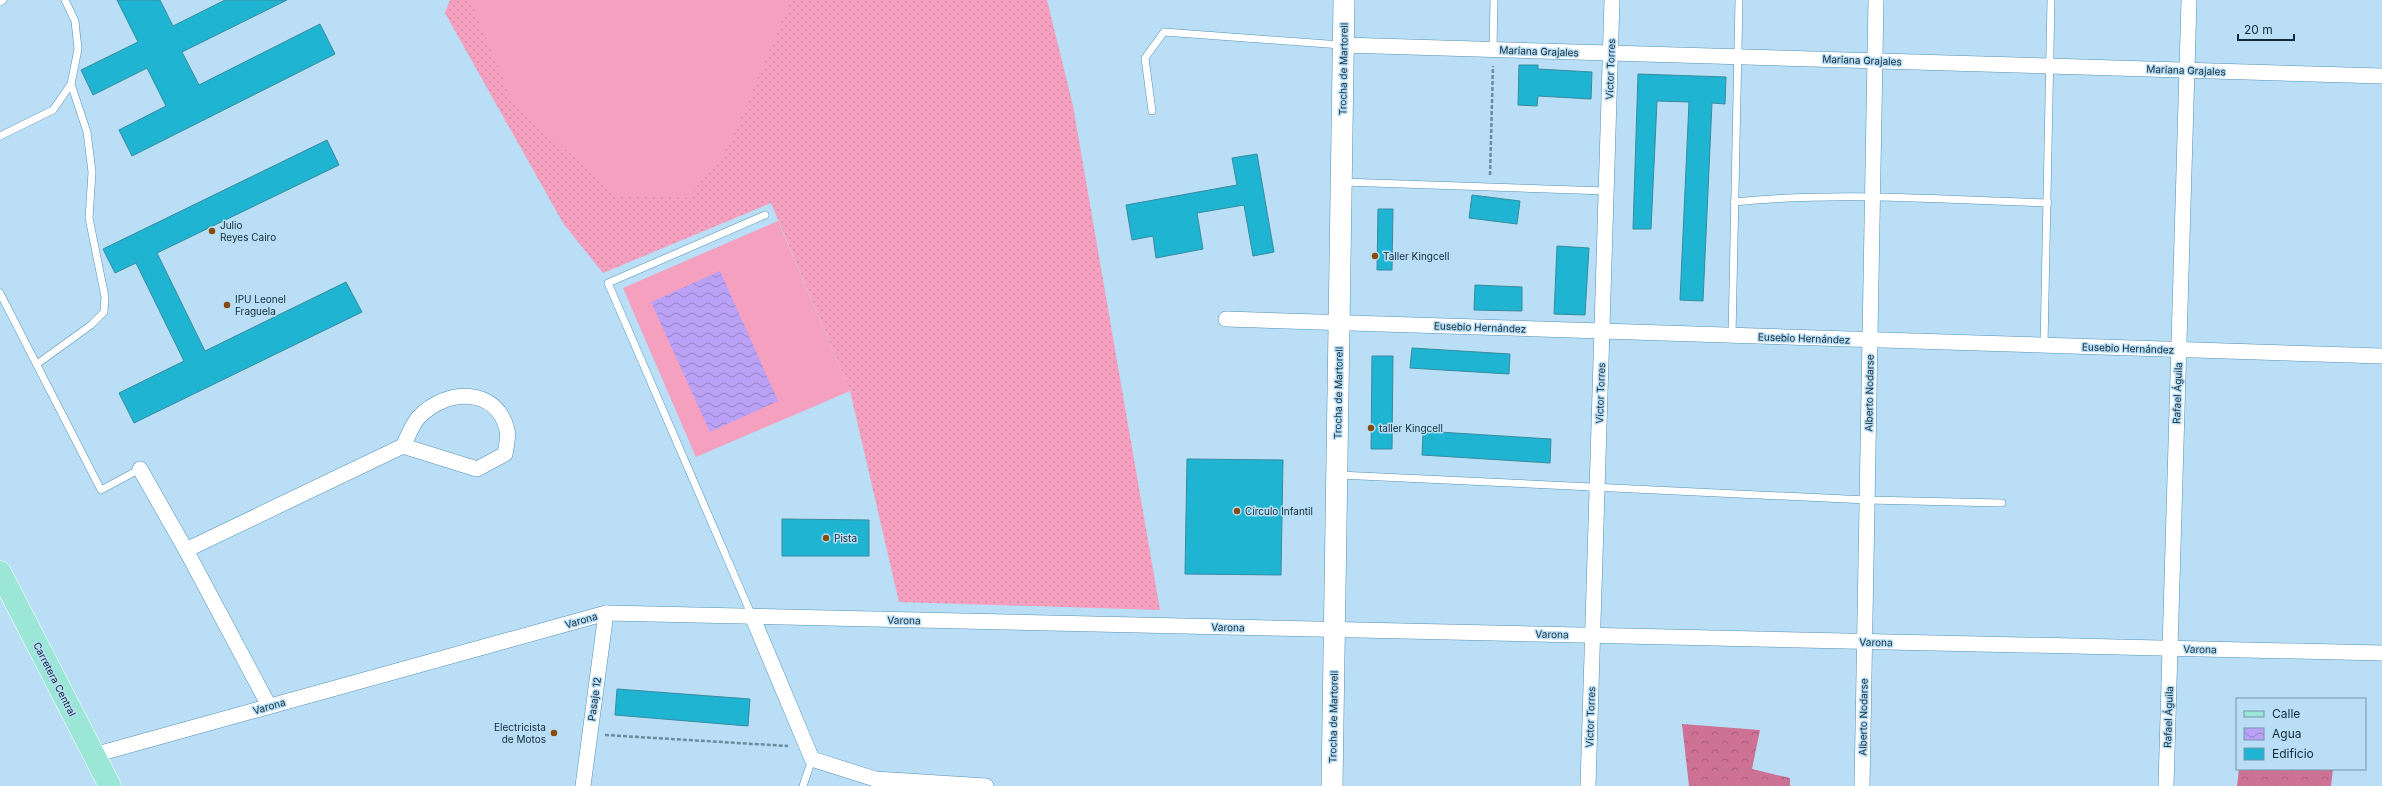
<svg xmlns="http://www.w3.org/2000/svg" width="2382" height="786" font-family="Inter,sans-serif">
<defs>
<pattern id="grass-dots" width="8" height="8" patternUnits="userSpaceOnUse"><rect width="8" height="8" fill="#f5a0be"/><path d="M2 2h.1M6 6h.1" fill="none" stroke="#d18aa4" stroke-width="1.8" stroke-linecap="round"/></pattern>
<pattern id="forest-crowns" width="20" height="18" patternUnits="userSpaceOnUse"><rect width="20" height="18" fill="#cd7295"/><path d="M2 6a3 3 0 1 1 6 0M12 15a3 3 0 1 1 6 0" fill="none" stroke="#a55e7b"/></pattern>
<pattern id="water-waves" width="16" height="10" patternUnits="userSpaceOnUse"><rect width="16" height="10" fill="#baa1f6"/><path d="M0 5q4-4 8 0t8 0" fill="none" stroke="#9683c8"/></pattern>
</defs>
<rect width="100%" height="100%" fill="#b9def5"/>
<polygon fill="url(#grass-dots)" points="450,0 1047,0 1073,106 1160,610 899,602 850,391 771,203 603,273 563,223 445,13"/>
<g fill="url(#forest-crowns)">
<polygon points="1682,724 1760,730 1752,769 1790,778 1790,786 1689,786"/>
<polygon points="2239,769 2333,769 2331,786 2237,786"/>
</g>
<g fill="#f5a0be">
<polygon points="470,0 791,0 729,146 688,198 618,196 514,104"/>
<polygon points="778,221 850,391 696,457 623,288"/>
</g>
<polygon fill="url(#water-waves)" points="720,271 778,401 710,432 651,302"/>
<g fill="#1fb4d2" stroke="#378ba0">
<polygon points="117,0 160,0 173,26 225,0 287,0 182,52 199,85 320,24 335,54 132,156 119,130 166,106 147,68 93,95 81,70 138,42"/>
<polygon points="1519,65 1538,65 1538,69 1592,72 1591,99 1538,96 1537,106 1518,105"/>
<polygon points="1638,74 1726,77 1725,104 1712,103 1703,301 1680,300 1689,102 1657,101 1651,229 1633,229"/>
<polygon points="327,140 339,165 157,253 205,351 346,282 362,312 134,423 119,393 184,361 136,263 115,273 103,249"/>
<polygon points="1257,154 1274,252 1253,256 1244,205 1197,213 1203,249 1156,258 1153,236 1132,240 1126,205 1237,185 1232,158"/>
<polygon points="1472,195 1520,201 1517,224 1469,218"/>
<polygon points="1378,209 1393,209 1392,270 1377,270"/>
<polygon points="1557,246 1589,248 1585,315 1554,314"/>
<polygon points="1475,285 1522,287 1522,311 1474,310"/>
<polygon points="1412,348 1510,354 1509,374 1410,368"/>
<polygon points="1372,356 1393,356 1392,449 1371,449"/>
<polygon points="1423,431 1551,439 1550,463 1422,455"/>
<polygon points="1187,459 1283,460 1281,575 1185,574"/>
<polygon points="782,519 869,520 869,556 782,556"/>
<polygon points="617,689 750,699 748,726 615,715"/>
</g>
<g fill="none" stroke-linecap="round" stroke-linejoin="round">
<g stroke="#5491b6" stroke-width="8">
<g id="lane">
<polyline points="0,2 3,0"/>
<polyline points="1493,49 1494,0"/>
<polyline points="1152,111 1145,58 1164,32 1341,45"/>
<polyline points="0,136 53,110 71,84 78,49 75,21 65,0"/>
<polyline points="1343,182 1607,191"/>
<path d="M1734 202C1838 191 1944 200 2048 203"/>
<polyline points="0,293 101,490 140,469"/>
<polyline points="1732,336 1739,0"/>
<polyline points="2044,346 2051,0"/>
<polyline points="37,364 91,325 104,312 105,297 89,218 92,172 87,132 71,84"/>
<polyline points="1339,475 1867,500 2002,503"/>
<polyline points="752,616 608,283 765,215"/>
<polyline points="803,786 812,759"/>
</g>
</g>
<g stroke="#5491b6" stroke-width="16">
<g id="street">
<polyline points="1343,45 2382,76"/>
<polyline points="1226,319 2382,356"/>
<polyline points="140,469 186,550 269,706"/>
<path d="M186 550 403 446C408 437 412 424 419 417 445 389 497 386 507 430 509 436 506 447 505 454L477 469 403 446"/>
<polyline points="752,616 812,759 875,779 986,786"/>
<polyline points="94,755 606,613 2382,653"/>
<polyline points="583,786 606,613"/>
<polyline points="1588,786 1612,0"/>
<polyline points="1862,786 1876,0"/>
<polyline points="2166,786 2189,0"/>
</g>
</g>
<g stroke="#5491b6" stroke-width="22">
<polyline id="secondary" points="1332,786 1344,0"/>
</g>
<g stroke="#fff" stroke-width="23">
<polyline id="primary" points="0,572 110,786"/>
</g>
<g stroke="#6c8ca0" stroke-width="2.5" stroke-dasharray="4 2" stroke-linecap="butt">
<polyline points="1490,175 1493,66"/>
<polyline points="605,735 788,746"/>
</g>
<use href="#lane" stroke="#fff" stroke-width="7"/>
<use href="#street" stroke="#fff" stroke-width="15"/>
<use href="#secondary" stroke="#fff" stroke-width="21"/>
<use href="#primary" stroke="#9be6d6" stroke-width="22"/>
</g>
<g fill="#8a4b11" stroke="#b9def5" stroke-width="1.5">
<circle cx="212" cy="231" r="4"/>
<circle cx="1375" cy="256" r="4"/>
<circle cx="227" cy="305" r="4"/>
<circle cx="1371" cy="428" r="4"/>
<circle cx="1237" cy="511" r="4"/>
<circle cx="826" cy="538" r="4"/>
<circle cx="554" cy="733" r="4"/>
</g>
<g text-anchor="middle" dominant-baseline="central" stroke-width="3" stroke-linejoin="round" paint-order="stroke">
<g font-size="10" fill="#102b3a" stroke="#b9def5">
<text transform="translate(1539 51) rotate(2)">Mariana Grajales</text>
<text transform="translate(1862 60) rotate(2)">Mariana Grajales</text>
<text transform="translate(1343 69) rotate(-89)">Trocha de Martorell</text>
<text transform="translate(1610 69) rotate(-88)">Víctor Torres</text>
<text transform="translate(2186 70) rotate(2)">Mariana Grajales</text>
<text transform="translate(1480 327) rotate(2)">Eusebio Hernández</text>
<text transform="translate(1804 338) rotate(2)">Eusebio Hernández</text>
<text transform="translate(2128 348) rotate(2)">Eusebio Hernández</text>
<text transform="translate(1338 393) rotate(-89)">Trocha de Martorell</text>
<text transform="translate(1600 393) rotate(-88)">Víctor Torres</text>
<text transform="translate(1869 393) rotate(-89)">Alberto Nodarse</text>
<text transform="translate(2177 393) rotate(-88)">Rafael Águila</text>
<text transform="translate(581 620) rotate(-16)">Varona</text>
<text transform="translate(904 620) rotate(1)">Varona</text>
<text transform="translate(1228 627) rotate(1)">Varona</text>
<text transform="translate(1552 634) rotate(1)">Varona</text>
<text transform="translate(1876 642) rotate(1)">Varona</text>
<text transform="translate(2200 649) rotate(1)">Varona</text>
<text transform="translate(55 679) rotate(63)">Carretera Central</text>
<text transform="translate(594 699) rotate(-82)">Pasaje 12</text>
<text transform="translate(269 706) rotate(-16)">Varona</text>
<text transform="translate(1333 717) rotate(-89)">Trocha de Martorell</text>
<text transform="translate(1590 717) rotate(-88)">Víctor Torres</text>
<text transform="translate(1863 717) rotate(-89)">Alberto Nodarse</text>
<text transform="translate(2168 717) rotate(-88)">Rafael Águila</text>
</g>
<g font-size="10" fill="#102b3a" stroke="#b9def5" text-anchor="start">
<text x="220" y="225">Julio<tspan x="220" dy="12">Reyes Cairo</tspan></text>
<text x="1383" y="256">Taller Kingcell</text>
<text x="235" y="299">IPU Leonel<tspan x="235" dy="12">Fraguela</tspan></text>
<text x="1379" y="428">taller Kingcell</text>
<text x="1245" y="511">Círculo Infantil</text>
<text x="834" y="538">Pista</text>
<text x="546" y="727" text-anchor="end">Electricista<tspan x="546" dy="12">de Motos</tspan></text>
</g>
</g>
<rect x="2236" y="698" width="130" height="72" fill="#b9def5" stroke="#7596aa"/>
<rect x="2244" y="711" width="20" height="6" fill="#9be6d6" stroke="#7596aa"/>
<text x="2272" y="718" font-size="12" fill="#102b3a">Calle</text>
<rect x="2244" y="728" width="20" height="12" fill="url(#water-waves)" stroke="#7596aa"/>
<text x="2272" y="738" font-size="12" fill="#102b3a">Agua</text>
<rect x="2244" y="748" width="20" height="12" fill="#1fb4d2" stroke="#7596aa"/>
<text x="2272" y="758" font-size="12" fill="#102b3a">Edificio</text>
<path d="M2238 34v6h56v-6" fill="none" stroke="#102b3a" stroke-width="2"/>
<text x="2244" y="34" font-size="12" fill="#102b3a" stroke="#b9def5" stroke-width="3" paint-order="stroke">20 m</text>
</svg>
